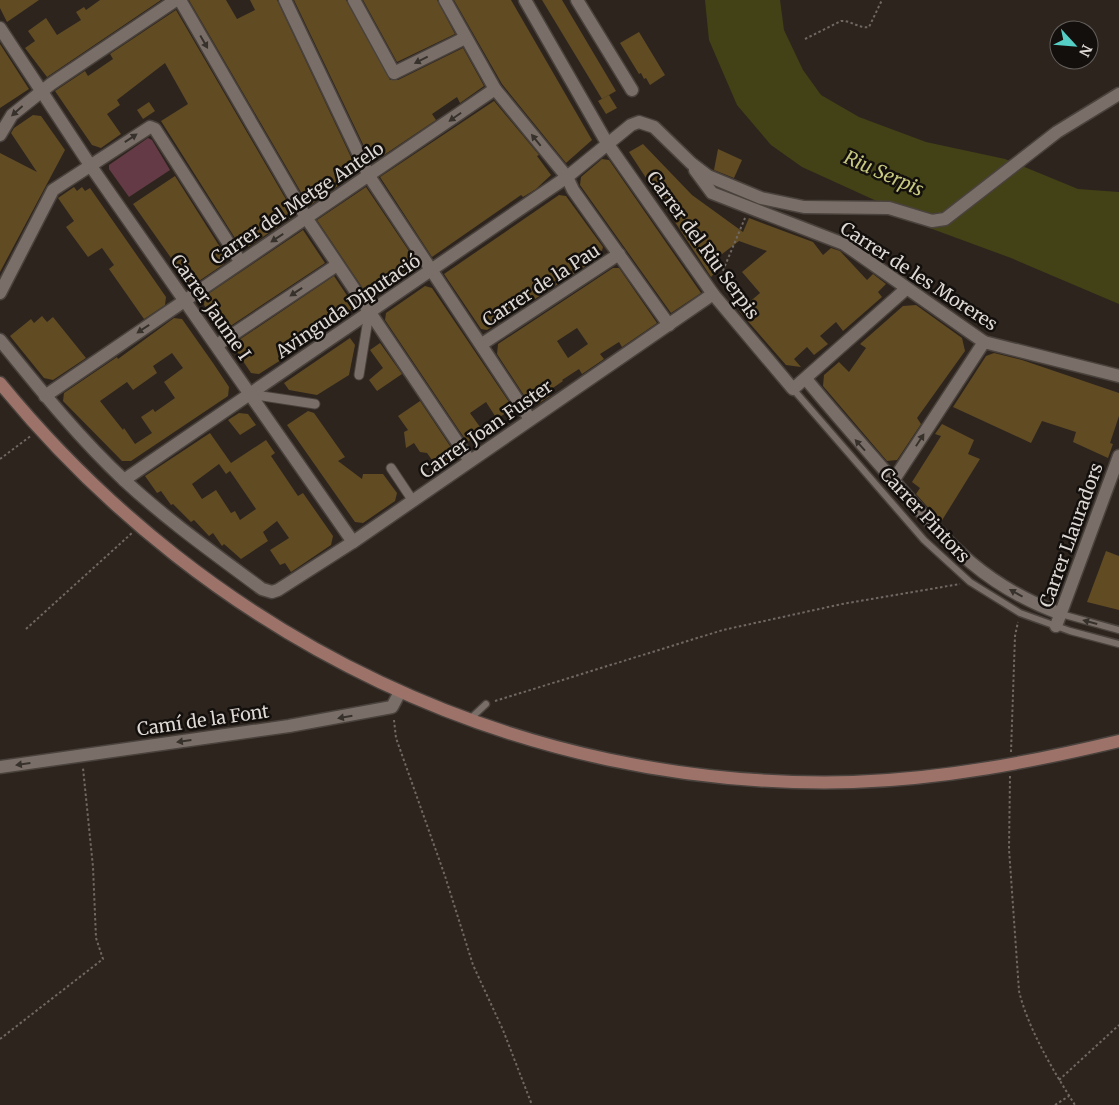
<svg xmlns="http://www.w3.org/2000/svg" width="1119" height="1105" font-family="Merriweather,serif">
<rect width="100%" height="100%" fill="#2d241e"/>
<polygon fill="#633a45" points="148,138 152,140 170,170 129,197 109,169 109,165"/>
<polygon fill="#424216" points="705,0 780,0 784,30 803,70 821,95 859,117 926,142 1005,159 1078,189 1119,192 1119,304 1011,258 916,223 881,203 802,167 771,145 737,105 709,40"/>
<g fill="#604b23" fill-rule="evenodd">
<polygon points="0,0 39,0 7,22 0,8"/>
<polygon points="100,0 161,0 47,77 25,48 35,41 28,31 46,18 57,35 81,20 76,12 84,7 86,10"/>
<polygon points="189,0 226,0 237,19 255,10 250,0 277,0 358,172 309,206"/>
<polygon points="294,0 346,0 390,80 398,80 463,48 484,86 460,103 457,97 432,114 436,120 372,163"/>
<polygon points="363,0 437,0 455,34 397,62"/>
<polygon points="454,0 511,0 592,140 566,163 502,84"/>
<polygon points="542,0 562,0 616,91 602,99"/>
<polygon points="176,10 295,215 248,247 240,246 161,121 188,104 165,63 117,100 120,105 107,114 121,134 101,148 92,145 55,91 85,71 88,76 113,59 110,54"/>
<polygon points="639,32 665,75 650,85 646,78 644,79 641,73 639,74 620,43"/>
<polygon points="0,44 29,89 0,108"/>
<polygon points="609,95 617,108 606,114 598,101"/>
<polygon points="494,101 539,155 537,156 551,175 536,189 523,197 521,195 432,257 380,177"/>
<polygon points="149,102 155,111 143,119 137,110"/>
<polygon points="33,115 41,116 65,150 0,272 0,153 37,172 11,133 14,128"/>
<polygon points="643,144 692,195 743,232 749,218 813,242 823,255 831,248 840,251 867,280 873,274 886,284 878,292 882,297 843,331 836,322 820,336 828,344 814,355 807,347 794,359 801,367 786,365 739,311 760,293 742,272 767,251 739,241 717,258 722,265 711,277 629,152"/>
<polygon points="718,149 742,160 734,178 714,170"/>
<polygon points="602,159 609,160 701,293 671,313 580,185 581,177"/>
<polygon points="175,176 225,255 224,264 196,283 188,282 133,204"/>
<polygon points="74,187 77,191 82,187 85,191 90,188 166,297 165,305 144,319 109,269 114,265 102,248 88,257 66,227 74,221 58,198"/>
<polygon points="366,187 419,266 370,299 317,220"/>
<polygon points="559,195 566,196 603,247 601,254 595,260 487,330 481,329 444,274"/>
<polygon points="303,230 325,263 226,329 220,328 204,305 205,296"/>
<path d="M613 268H619L657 323 622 347 619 342 600 354 604 359 582 374 579 369 562 380 563 381 547 392 550 396 538 404 529 403 497 354 498 344ZM577 328 588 344 568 358 557 341Z"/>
<polygon points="334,276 356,309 299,347 291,347 281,354 284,358 259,374 251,373 235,349 236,342"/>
<polygon points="425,286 432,288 513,408 497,419 486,402 470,413 480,427 475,431 478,435 467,442 385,320 386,313"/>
<polygon points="916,305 962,338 965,351 917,418 921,424 897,460 887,461 823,386 824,375 839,362 849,372 866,348 860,344 903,306"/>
<polygon points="42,316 47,322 53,317 86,358 53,380 44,378 10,336 31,319 34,323"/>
<path d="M174 318 182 319 213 363 229 387 228 396 131 461H122L63 401 64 393 117 357 118 359ZM172 353 183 368 164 382 175 398 155 412 153 409 141 417 152 433 135 444 124 428 123 430 100 401 127 382 133 390 157 373 153 366Z"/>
<polygon points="350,338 355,345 349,375 317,395 289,390 284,383"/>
<polygon points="380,343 402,374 377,391 369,380 383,368 370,350"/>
<polygon points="994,353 1022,360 1119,393 1119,416 1110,443 1113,444 1108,458 1073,442 1076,432 1042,421 1031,443 953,407 986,356"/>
<polygon points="420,401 454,452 452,462 440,471 427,453 420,452 414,443 406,448 404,432 408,430 398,416"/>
<polygon points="308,411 314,413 345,457 338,461 362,479 363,474 383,474 397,493 395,501 363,523 355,522 287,425"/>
<polygon points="239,413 248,414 256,425 240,435 228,420"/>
<polygon points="942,424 974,440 968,454 980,459 941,522 916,494 920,488 912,482 941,436 935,434"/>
<path d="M210 433 231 463 266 440 275 453 271 456 298 496 303 493 333 536 331 545 291 572 285 563 280 565 270 550 289 538 277 521 263 532 268 541 241 559 224 544 222 546 213 533 209 536 194 520 191 522 173 504 171 505 161 491 157 493 145 476ZM219 464 226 474 230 471 256 509 240 520 235 511 231 513 216 490 202 499 192 484Z"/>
<polygon points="1106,551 1119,556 1119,610 1087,602"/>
</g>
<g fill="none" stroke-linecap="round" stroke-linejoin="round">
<g stroke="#4a423d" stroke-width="9">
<g id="service">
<polyline points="793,389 924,540 970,582 1020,613 1070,631 1119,644"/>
<polyline points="1061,614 1119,630"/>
<polyline points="470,719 486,704"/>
</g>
</g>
<g stroke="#4a423d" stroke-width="11">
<g id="pedestrian">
<polyline points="359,375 369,313"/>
<polyline points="249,394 315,404"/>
<polyline points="391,468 413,501"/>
</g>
</g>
<g stroke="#4a423d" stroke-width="15">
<g id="minor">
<polyline points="180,0 307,219 470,461"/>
<polyline points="285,0 369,176 530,419"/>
<polyline points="354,0 394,73 465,38"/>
<polyline points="445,0 495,89 567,177 573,190 669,325"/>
<polyline points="577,0 632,90"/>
<polyline points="0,28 90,165 353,542"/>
<polyline points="0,135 12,115 51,84 176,0"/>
<polyline points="607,143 713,294 793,389 906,289"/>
<polyline points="695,170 712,193 844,244 984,342 1119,376"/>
<polyline points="0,293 53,190 150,127 155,129 240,261"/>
<path d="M0 340C39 388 78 437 124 480 167 520 215 554 262 589L272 592 278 590 353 542 713 294"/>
<polyline points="482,344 619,254"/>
<polyline points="217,345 337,265"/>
<path d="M806 379C834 413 863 446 893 480 947 542 980 584 1061 614"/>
<polyline points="45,396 495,89"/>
<polyline points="124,480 567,177 631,125 639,122 654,127 691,163 708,176 761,198 804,207 889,208 932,221 945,219 1057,132 1119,94"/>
<polyline points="893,481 984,342"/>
<polyline points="1056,626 1119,456"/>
<polyline points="0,767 289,726 392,707 400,692"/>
</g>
</g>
<g stroke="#4a423d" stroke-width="15">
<polyline id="tertiary" points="525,0 607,143"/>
</g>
<g stroke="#4a423d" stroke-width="15">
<path id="secondary" d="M0 383C210 640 520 791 853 782 944 779 1031 762 1119 741"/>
</g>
<g stroke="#706863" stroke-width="2" stroke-dasharray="2.5 2.5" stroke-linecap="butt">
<path d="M805 39 841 21C851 20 859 29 869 27L882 0"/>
<polyline points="719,280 745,218"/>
<polyline points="0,459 32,435"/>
<polyline points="26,629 132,533"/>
<polyline points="495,701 723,630 842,604 960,584"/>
<polyline points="394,720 396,738 445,876 473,965 503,1030 532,1105"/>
<polyline points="1011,752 1015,636 1018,622"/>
<path d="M1010 776 1009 849 1019 991C1028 1029 1054 1072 1075 1105"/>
<polyline points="0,1039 103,959 96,938 93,867 83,768"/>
<polyline points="1059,1080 1119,1025"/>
<polyline points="1055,1105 1069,1096"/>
</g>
<use href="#service" stroke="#7a6f68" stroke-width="6"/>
<use href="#pedestrian" stroke="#7a6f68" stroke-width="9"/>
<use href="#minor" stroke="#7a6f68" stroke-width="12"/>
<use href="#tertiary" stroke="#7a6f68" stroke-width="12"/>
<use href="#secondary" stroke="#9d7369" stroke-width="12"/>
</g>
<defs><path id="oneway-solid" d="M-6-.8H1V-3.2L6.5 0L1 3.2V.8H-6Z" transform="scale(1.25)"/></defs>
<g fill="#37312c">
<use href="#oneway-solid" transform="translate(204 42) rotate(60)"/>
<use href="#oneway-solid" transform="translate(421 60) rotate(153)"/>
<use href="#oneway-solid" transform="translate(17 111) rotate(138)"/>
<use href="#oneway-solid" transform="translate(455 117) rotate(145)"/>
<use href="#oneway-solid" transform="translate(131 138) rotate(-34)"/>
<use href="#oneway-solid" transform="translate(536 140) rotate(-129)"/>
<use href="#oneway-solid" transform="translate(277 238) rotate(147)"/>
<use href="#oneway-solid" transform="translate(296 292) rotate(146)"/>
<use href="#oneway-solid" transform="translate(143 329) rotate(146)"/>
<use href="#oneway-solid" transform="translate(920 440) rotate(-57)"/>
<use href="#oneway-solid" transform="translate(860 445) rotate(-132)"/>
<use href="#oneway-solid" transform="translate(1016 593) rotate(-151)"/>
<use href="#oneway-solid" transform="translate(1090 622) rotate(-165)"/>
<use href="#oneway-solid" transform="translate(345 717) rotate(170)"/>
<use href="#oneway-solid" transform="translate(184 741) rotate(172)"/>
<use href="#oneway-solid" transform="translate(23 764) rotate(172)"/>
</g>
<g text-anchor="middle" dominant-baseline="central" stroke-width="5" stroke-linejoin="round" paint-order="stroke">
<g font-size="18" fill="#ded8d4" stroke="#130f0c">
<text transform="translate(297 203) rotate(-34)">Carrer del Metge Antelo</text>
<text transform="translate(703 245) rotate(54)">Carrer del Riu Serpis</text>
<text transform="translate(919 276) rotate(33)">Carrer de les Moreres</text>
<text transform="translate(541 285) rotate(-33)">Carrer de la Pau</text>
<text transform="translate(348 306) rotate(-34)">Avinguda Diputació</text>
<text transform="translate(211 307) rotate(55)">Carrer Jaume I</text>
<text transform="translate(486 429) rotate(-35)">Carrer Joan Fuster</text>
<text transform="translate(925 515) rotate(47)">Carrer Pintors</text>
<text transform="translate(1071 535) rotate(-70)">Carrer Llauradors</text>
<text transform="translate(203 720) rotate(-8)">Camí de la Font</text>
</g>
<g font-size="19" font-style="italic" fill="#c7c880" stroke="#130f0c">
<text transform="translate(884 173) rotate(24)">Riu Serpis</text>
</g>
</g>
<g transform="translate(1074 45) rotate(116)"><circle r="24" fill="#130f0c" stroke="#645f5c"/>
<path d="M0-4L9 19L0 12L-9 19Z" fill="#55cec6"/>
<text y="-8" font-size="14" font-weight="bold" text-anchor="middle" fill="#ded8d4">N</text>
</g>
</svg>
